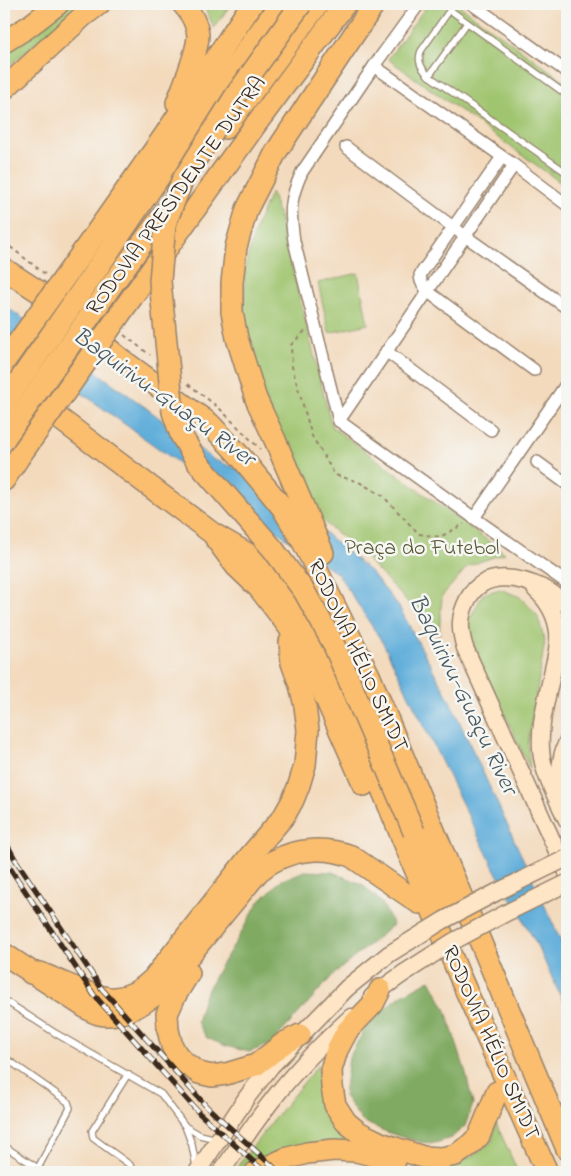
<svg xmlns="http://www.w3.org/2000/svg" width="571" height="1176" font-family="'Indie Flower',sans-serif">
<rect width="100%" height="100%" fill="#f6f6f2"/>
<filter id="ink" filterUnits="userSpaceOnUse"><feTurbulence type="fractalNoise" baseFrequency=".02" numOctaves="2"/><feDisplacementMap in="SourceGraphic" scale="10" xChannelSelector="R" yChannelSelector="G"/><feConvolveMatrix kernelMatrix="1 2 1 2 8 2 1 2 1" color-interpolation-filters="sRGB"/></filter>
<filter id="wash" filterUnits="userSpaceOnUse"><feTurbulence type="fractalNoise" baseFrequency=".0096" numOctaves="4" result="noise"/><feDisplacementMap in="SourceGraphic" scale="20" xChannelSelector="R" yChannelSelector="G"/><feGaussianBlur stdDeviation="1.12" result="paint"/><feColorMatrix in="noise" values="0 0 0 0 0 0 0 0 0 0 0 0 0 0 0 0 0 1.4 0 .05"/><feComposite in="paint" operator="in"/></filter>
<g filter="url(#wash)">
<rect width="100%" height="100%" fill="#f3dabd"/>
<g fill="#a0c56f" stroke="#6e7846">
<polygon points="67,4 82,4 4,70 4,56 10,53 9,49"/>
<polygon points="203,4 231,4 214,28"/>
<polygon points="428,4 457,4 567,83 567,187 388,59"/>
<polygon points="271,192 279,215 332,427 505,553 468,566 442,596 439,635 361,553 320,519 254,376 244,320 245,267 257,224"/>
<polygon points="358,273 368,324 329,333 318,283"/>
<polygon points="500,589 520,597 537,615 545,641 528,745 530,769 505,715 480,668 468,622 483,594"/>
<path d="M318 1065C318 1090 323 1103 336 1124L464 1160 474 1155 492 1141 496 1123 518 1172H444L412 1164 382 1155 345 1148 247 1172H233L274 1119Z"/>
</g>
<g fill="#80aa62" stroke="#5e6a40">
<polygon points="304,871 332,872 362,884 382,903 393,925 334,974 271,1044 249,1052 226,1046 207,1038 197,1022 204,997 218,970 237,940 258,903 280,881"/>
<polygon points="430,980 445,1008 465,1070 473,1104 465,1126 451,1138 435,1143 420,1142 389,1133 362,1121 344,1096 349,1058 364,1030 375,1016 402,995"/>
</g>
<polygon fill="#60aeda" stroke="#4e6c7c" points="4,305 149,410 214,460 238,469 324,532 372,573 399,607 449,699 567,954 567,1010 536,943 496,872 383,643 338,574 180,464 94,402 4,335"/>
</g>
<g filter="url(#ink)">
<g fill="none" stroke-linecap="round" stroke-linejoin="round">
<g stroke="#97826e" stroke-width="8">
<g id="lane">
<path d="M454 4 421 51C417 61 421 68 429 76L567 173"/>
<polyline points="450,10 567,95"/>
<polyline points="429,76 467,23"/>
<polyline points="4,1000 55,1033 161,1094 185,1126 192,1145 196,1166"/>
<polyline points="4,1057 68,1102 70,1108 38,1168"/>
<polyline points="128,1074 92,1131 93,1138 130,1165 132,1170 131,1172"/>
<polyline points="186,1127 200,1135 217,1139"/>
<polyline points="4,1146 44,1172"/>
</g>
</g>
<g stroke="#97826e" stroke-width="14">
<g id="street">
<polyline points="472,4 567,72"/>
<polyline points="374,66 514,165 567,205"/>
<polyline points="346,147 465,236 567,308"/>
<polyline points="502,157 420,275 421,281 427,291 534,370"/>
<polyline points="386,351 491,430"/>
<path d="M339 421 294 241C290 212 289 200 302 172L374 66 419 4"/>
<polyline points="339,421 514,165"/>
<polyline points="339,421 474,518 567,583"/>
<polyline points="537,462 567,484"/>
<polyline points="474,518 567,383"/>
</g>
</g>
<g stroke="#97826e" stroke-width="19">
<g id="secondary">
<path d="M535 589C547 600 556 615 558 632 559 644 556 657 553 669 548 695 539 722 541 749 542 772 557 799 567 820"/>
<path d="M567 605C560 599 553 593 545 589 520 577 484 569 468 599 459 616 459 629 465 648L567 873"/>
<path d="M560 797C559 778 559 759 567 742"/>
<polyline points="372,997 380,990 404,973"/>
<polyline points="197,1172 247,1097 271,1066 347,988 389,954"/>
<path d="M221 1172C244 1139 267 1104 294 1074 312 1054 331 1035 351 1017"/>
</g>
</g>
<g stroke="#97826e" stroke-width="24">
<g id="highway">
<polyline points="4,42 28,27 58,4"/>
<polyline points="4,89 83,16 99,4"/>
<path d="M177 103C183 87 198 52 198 35 197 24 190 11 183 4"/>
<polyline points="225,128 318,4"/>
<polyline points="77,260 165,135 252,4"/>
<polyline points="4,269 41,293 122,360 210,424 240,456 282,507 303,542 369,675 567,1149"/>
<polyline points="96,270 209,103 280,4"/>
<polyline points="114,282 171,204"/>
<polyline points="132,297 256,124 345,4"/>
<polyline points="4,377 212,533 248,554 260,564 281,589 308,631 350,712 460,977 547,1172"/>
<polyline points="4,480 19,457"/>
<polyline points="216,539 236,566 259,588 289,627 318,681 364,785"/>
<polyline points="323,553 275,440 256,399 237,338 232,312 232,283 236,247 247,209 276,152 374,4"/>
<polyline points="414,832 424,855 440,882 449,903"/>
<path d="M4 954 88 1009C91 1011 95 1013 99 1014 121 1019 143 1004 159 992L258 872C263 868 268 864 274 861 298 848 326 847 351 856L419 903"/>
<path d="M31 973H40C58 980 97 1000 115 998 130 997 143 989 153 979L250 856 284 816 293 800 299 785 305 765 308 730 305 706 300 685 292 663 290 642"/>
<polyline points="189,973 175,996 167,1014 168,1030 172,1046 177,1055 185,1063 199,1073 212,1076 226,1074 256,1065 284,1043 300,1035"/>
<polyline points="380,990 373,1004 347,1031 337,1050 331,1070 332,1087 335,1105 346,1122 358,1132 380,1143 423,1157 441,1158 456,1155 470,1145 479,1136 497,1092"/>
<polyline points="256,1172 285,1159 307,1153 334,1150 356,1151 395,1161"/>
</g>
</g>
<g stroke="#97826e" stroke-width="2" stroke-dasharray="4 4" stroke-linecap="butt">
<polyline points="4,242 45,274"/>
<polyline points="305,331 291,345 292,367 312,436 335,475 359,482 383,496 419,534 440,537 464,524"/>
<polyline points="124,335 150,355"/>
<polyline points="188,384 218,407 260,449"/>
</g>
<use href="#lane" stroke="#fff" stroke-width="5.5"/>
<use href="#street" stroke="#fff" stroke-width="11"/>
<use href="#secondary" stroke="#fde5c5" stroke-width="16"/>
<use href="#highway" stroke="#fabe6e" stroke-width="21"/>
<g stroke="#3b2a1e" stroke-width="5.5">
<g id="rail">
<polyline points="4,839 15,859 102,989 207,1107 279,1172"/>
<polyline points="4,859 94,995 200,1114 265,1172"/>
</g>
</g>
<use href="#rail" stroke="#f6f6f2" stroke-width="4" stroke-dasharray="11" stroke-linecap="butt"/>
<g stroke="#97826e" stroke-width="19" stroke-linecap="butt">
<g id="secondary-bridge">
<polyline points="389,954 444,920 497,892 567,858"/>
<polyline points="404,973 454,941 508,912 567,883"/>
</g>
</g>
<g stroke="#97826e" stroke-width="24" stroke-linecap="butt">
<g id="highway-bridge">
<polyline points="301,4 236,95 182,181 165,224 160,281 173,412 181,435 198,463 273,549 304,591 333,643 414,832"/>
<polyline points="4,362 77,260"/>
<polyline points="4,403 96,270"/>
<polyline points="4,439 114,282"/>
<polyline points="19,457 132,297"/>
</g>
</g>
<use href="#secondary-bridge" stroke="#fde5c5" stroke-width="16"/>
<use href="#highway-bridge" stroke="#fabe6e" stroke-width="21"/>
</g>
</g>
<g text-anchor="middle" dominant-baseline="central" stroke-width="5" stroke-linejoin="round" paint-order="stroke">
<g font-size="22" fill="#3b2a1e" stroke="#f6f6f2">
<text transform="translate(177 196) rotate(-54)">RODOVIA PRESIDENTE DUTRA</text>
<text transform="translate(357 656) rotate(65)">RODOVIA HÉLIO SMIDT</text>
<text transform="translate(490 1043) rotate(66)">RODOVIA HÉLIO SMIDT</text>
</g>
<g font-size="22" fill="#595836" stroke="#f6f6f2">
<text x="422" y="549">Praça do Futebol</text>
</g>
<g font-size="24" font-style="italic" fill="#485860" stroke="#f6f6f2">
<text transform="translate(163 398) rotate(36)">Baquirivu-Guaçu River</text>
<text transform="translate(462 695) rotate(64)">Baquirivu-Guaçu River</text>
</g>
</g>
<rect width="571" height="1176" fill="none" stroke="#f6f6f2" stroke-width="20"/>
</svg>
